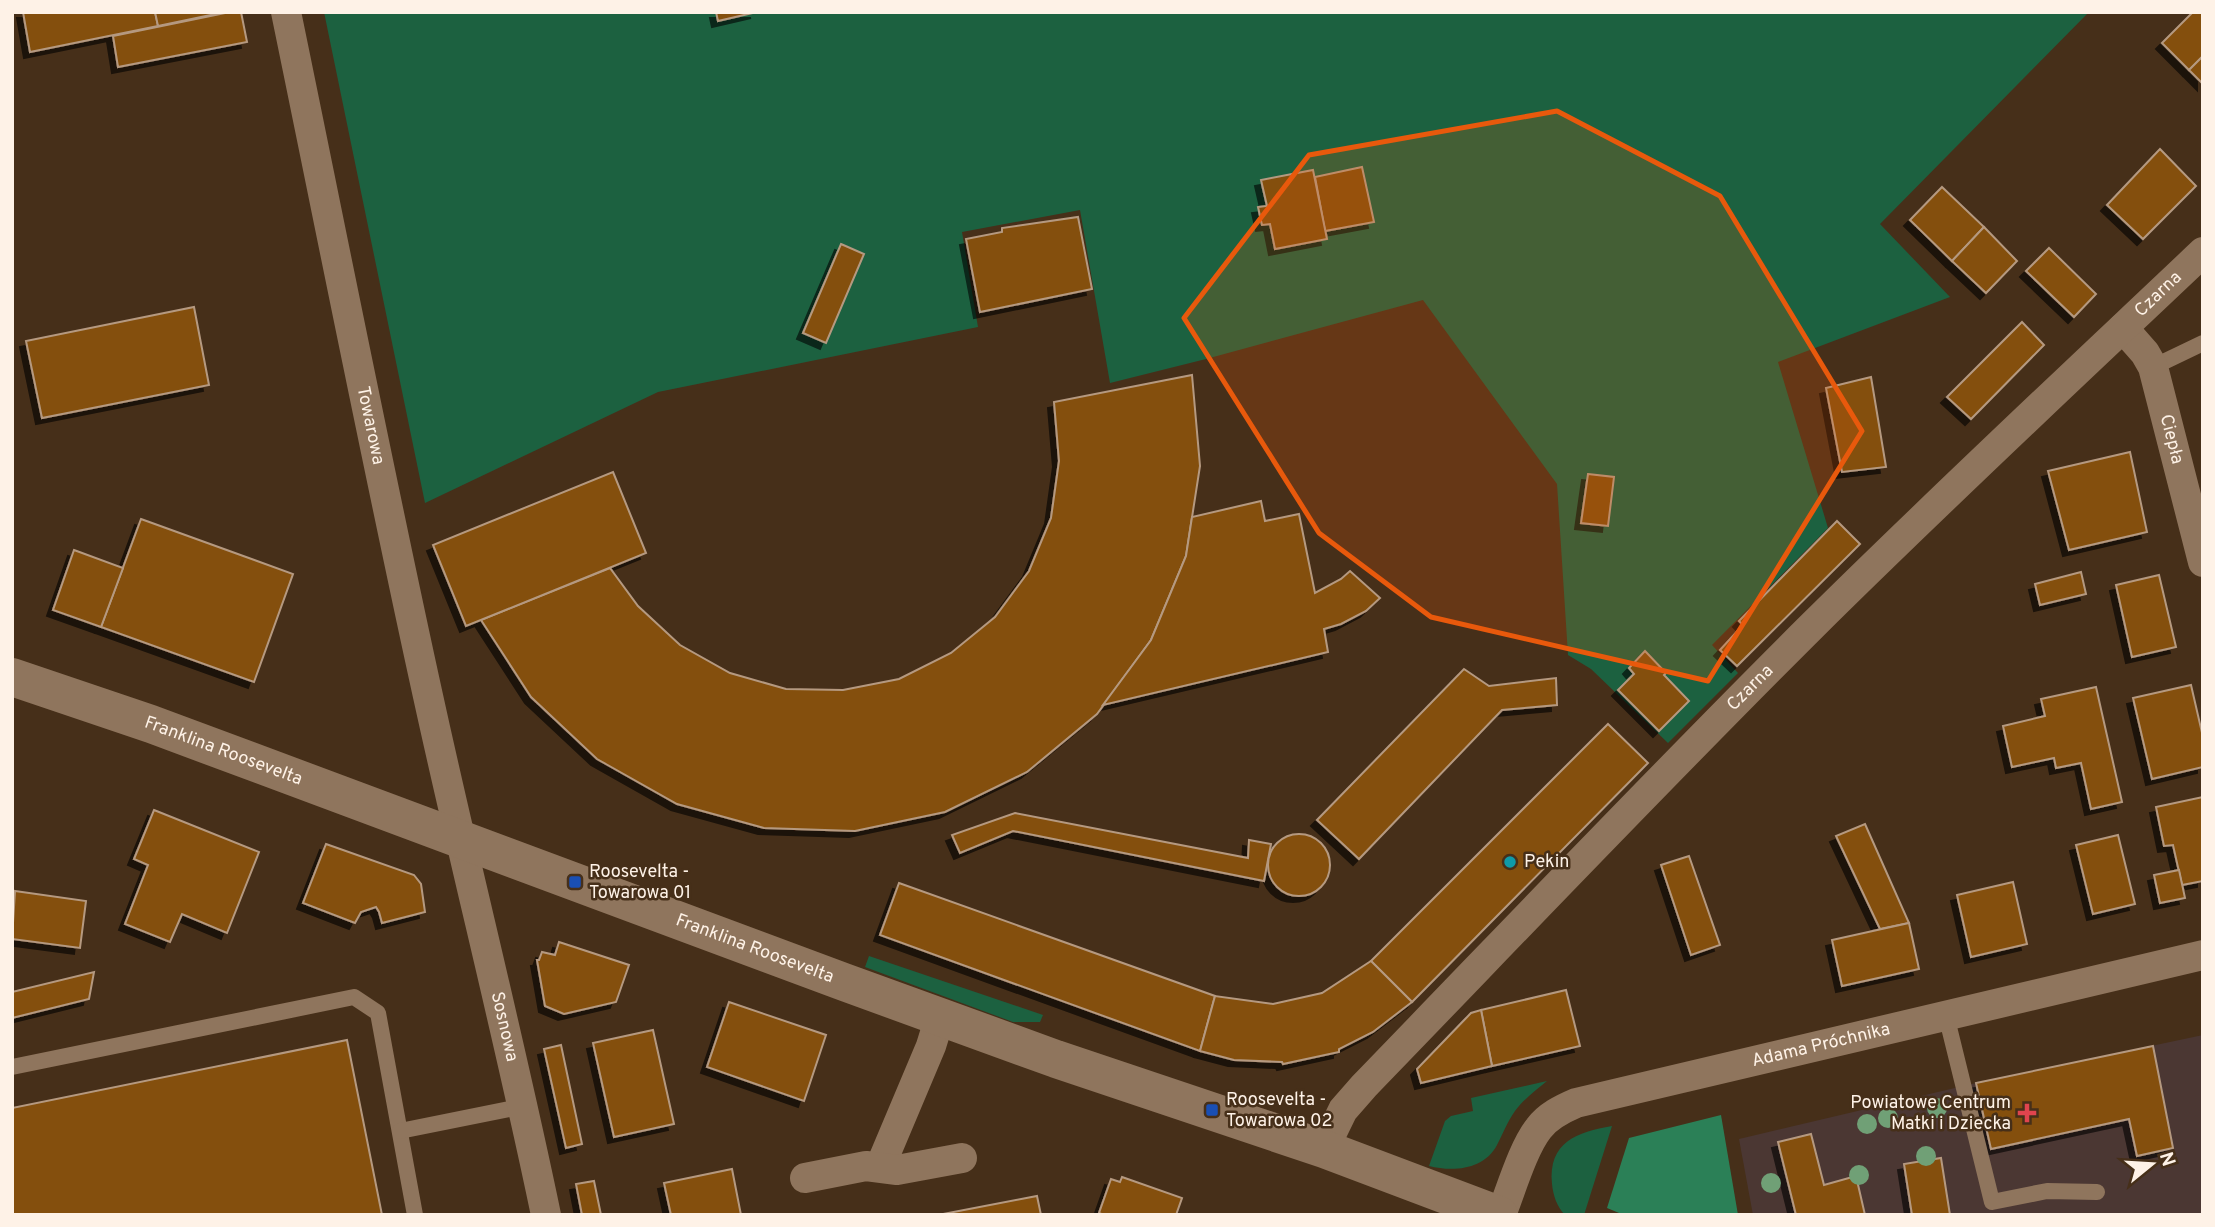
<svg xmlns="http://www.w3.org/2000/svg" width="2215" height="1227" font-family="Overpass,sans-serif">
<defs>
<filter id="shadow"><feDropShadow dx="-6" dy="6" stdDeviation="0" flood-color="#0009"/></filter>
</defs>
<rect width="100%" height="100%" fill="#462f19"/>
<polygon fill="#4b3733" points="2203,1035 2203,1215 1753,1215 1739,1139 1976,1083"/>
<g fill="#1c6140">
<polygon points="324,12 2089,12 1880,224 1950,297 1778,362 1828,528 1712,645 1738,673 1668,743 1591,669 1568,655 1557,484 1423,300 1206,359 1110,383 1080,210 962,232 978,327 658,392 425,503"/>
<polygon points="869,956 1043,1015 1040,1022 1013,1022 865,967"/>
<path d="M1547 1081C1536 1090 1524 1099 1515 1111 1507 1122 1503 1134 1497 1145 1484 1170 1453 1172 1429 1166L1445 1121 1451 1116 1473 1111 1471 1098Z"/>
<path d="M1612 1126 1584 1215H1565C1557 1207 1553 1195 1552 1184 1548 1142 1577 1132 1612 1126Z"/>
</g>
<polygon fill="#2b8057" points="1721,1115 1738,1215 1624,1215 1607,1208 1629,1138"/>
<g fill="#844f0b" stroke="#b59980" stroke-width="2" filter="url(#shadow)">
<polygon points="23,12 155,12 158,26 30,52"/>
<polygon points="155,12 225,12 158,26"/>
<polygon points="230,12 241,12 247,42 118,67 113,36"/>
<polygon points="716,12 757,12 718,21"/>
<polygon points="2193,12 2203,12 2203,56 2189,70 2162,43"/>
<polygon points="2203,56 2203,84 2189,70"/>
<polygon points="2160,149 2196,186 2143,239 2107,205"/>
<polygon points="1362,167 1374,222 1325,231 1315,177"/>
<polygon points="1313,170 1327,239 1275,249 1270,224 1262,225 1258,207 1267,206 1261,180"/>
<polygon points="1942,187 1984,227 1952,261 1910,220"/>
<polygon points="1078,217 1092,289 980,312 966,239 1002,232 1002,228"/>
<polygon points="1984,227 2017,261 1986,293 1952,261"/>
<polygon points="841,244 864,254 826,343 803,333"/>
<polygon points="2049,248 2096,294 2074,317 2026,271"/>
<polygon points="194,307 209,385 42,418 26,341"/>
<polygon points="2022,322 2044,345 1971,419 1947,397"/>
<polygon points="1192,375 1200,466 1186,556 1151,640 1097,714 1027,772 945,812 855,831 764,828 677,804 597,759 531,697 481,620 610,568 638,606 680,645 730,673 786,689 843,690 899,679 951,653 995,617 1029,571 1051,518 1059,461 1054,402"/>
<polygon points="1871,377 1886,467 1842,472 1826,388"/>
<polygon points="2130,452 2147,532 2069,550 2048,471"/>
<polygon points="613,472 646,553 466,626 433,545"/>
<polygon points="1588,474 1614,477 1608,526 1581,523"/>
<polygon points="1261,501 1265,521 1299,514 1315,593 1341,579 1350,571 1380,598 1366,611 1341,624 1324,629 1328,652 1103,705 1151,640 1186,556 1192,517"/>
<polygon points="141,519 293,574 254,682 101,627"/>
<polygon points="1837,521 1860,544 1737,666 1720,650 1743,625 1739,621"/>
<polygon points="74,550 123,568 101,627 53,610"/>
<polygon points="2081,572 2086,594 2040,605 2035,584"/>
<polygon points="2159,575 2176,647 2132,657 2116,585"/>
<polygon points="1645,651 1666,673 1664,675 1689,701 1659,731 1618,690 1634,674 1629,668"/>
<polygon points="1464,669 1489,686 1556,678 1557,705 1502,710 1359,859 1317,820"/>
<polygon points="2191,685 2203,737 2203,767 2152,779 2133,698"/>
<polygon points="2096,687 2122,802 2091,809 2081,763 2056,768 2054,758 2012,767 2003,726 2045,716 2041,699"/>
<polygon points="1608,724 1648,763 1412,1002 1371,961"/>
<polygon points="2203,797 2203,881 2182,885 2173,845 2164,846 2156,807"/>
<polygon points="154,810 259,852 227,933 182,914 170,942 125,924 148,865 134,859"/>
<polygon points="1015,813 1248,858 1249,840 1271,844 1264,881 1013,831 960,853 952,835"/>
<polygon points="1865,824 1909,923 1880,929 1836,836"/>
<circle cx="1299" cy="865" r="31"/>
<polygon points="2118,835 2135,904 2093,914 2076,845"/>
<polygon points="326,844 414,875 421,884 425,912 382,923 379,912 376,907 361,912 355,923 303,903"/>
<polygon points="1689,856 1720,945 1691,955 1661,865"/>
<polygon points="2179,870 2185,898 2160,903 2154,875"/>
<polygon points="2013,882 2027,944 1971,957 1957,895"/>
<polygon points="899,883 1215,996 1200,1051 880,935"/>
<polygon points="15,891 86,901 80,948 12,939"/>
<polygon points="1909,923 1919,969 1842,986 1832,940"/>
<polygon points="559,942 629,965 616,1002 564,1014 545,1006 537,960 539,960 542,952 555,955"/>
<polygon points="1371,961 1412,1002 1373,1032 1339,1049 1339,1052 1283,1064 1282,1062 1234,1060 1200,1051 1215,996 1273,1004 1322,993"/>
<polygon points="94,972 89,999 12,1018 12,992"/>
<polygon points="1566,990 1580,1046 1492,1066 1481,1010"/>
<polygon points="729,1002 826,1035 804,1101 707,1067"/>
<polygon points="1481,1010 1492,1066 1421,1083 1417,1069 1471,1013"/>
<polygon points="653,1030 674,1124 614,1137 593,1043"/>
<polygon points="347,1040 382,1215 12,1215 12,1108"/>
<polygon points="561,1045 582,1144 566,1148 544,1049"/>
<polygon points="2153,1046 2173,1148 2137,1156 2129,1119 1991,1149 1976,1083"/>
<polygon points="1811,1134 1824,1185 1856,1176 1865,1215 1796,1215 1778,1142"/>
<polygon points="1941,1158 1950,1215 1912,1215 1904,1164"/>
<polygon points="732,1169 741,1215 671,1215 664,1183"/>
<polygon points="1122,1177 1182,1198 1176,1215 1104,1215 1099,1213 1111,1179 1120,1182"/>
<polygon points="594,1181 601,1215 582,1215 576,1184"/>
<polygon points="1037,1196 1041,1215 938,1215"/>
</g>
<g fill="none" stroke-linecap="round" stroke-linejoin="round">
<g stroke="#8f755d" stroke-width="16">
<polyline points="2153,367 2203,343"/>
<polyline points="1946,1015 1992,1202 2047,1191 2097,1192"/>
<polyline points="12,1067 354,997 378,1013 415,1215"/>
<polyline points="400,1131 524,1106"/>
</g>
<g stroke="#8f755d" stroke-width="30">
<path id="s1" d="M286 12C333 240 378 469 428 696 466 870 510 1041 546 1215"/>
<path id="s2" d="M2123 328 2145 353 2153 367 2203 562"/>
<path id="s3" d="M1324 1149 1343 1110 1364 1086C1513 932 1660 777 1812 626 1940 499 2072 376 2203 252"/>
<polyline points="880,1167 931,1046 940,1017"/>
<polyline points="805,1178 866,1166 897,1170 962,1158"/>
<path id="s4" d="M1501 1215C1511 1190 1523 1148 1539 1128 1548 1116 1562 1109 1576 1103L2203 955"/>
</g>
<path stroke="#8f755d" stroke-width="38" id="s5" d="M12 677 151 724 844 982 1056 1059 1324 1149 1499 1215"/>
</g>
<g fill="#70a076">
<circle cx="1937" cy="1108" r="10"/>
<circle cx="1888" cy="1118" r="10"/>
<circle cx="1867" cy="1124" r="10"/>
<circle cx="1926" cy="1156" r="10"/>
<circle cx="1859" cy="1175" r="10"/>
<circle cx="1771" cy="1183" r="10"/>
</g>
<path fill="#e8590c" fill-opacity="0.2" stroke="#e8590c" stroke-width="5" stroke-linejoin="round" d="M1557 111 1720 196 1862 431 1708 681 1431 617 1319 533 1184 318 1309 155Z"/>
<circle fill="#0f9aa8" stroke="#462f19" stroke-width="2.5" cx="1510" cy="862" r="7"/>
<g fill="#1a4fb4" stroke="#462f19" stroke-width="2.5">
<rect x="568" y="875" width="14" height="14" rx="3.5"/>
<rect x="1205" y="1103" width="14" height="14" rx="3.5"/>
</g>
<path fill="#e0444e" stroke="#462f19" stroke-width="2.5" d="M2023.5 1102.5h7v7h7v7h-7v7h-7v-7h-7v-7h7z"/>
<g text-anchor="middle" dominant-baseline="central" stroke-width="5" stroke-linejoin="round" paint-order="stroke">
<g font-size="18" fill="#fef2e7" stroke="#462f19">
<text stroke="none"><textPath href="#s3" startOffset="1197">Czarna</textPath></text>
<text stroke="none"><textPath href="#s1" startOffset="422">Towarowa</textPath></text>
<text stroke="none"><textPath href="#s2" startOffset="124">Ciepła</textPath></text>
<text stroke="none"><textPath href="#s3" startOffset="630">Czarna</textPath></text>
<text stroke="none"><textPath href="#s5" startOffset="224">Franklina Roosevelta</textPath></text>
<text stroke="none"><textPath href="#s5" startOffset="791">Franklina Roosevelta</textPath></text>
<text stroke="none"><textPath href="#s1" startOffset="1038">Sosnowa</textPath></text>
<text stroke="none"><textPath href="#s4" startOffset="392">Adama Próchnika</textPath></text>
</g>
<g font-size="18" fill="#fef2e7" stroke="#462f19" text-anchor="start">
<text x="1524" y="862">Pekin</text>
<text x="589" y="872">Roosevelta -<tspan x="589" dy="21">Towarowa 01</tspan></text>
<text x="1226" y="1100">Roosevelta -<tspan x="1226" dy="21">Towarowa 02</tspan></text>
<text x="2011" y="1103" text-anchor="end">Powiatowe Centrum<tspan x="2011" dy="21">Matki i Dziecka</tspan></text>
</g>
</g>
<rect width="2215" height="1227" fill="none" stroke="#fef2e7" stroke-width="28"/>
<g transform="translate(2152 1164) rotate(72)" stroke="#462f19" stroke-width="5" paint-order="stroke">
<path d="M0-5L12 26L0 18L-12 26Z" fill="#fef2e7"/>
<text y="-10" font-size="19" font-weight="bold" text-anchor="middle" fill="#fef2e7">N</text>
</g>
</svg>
